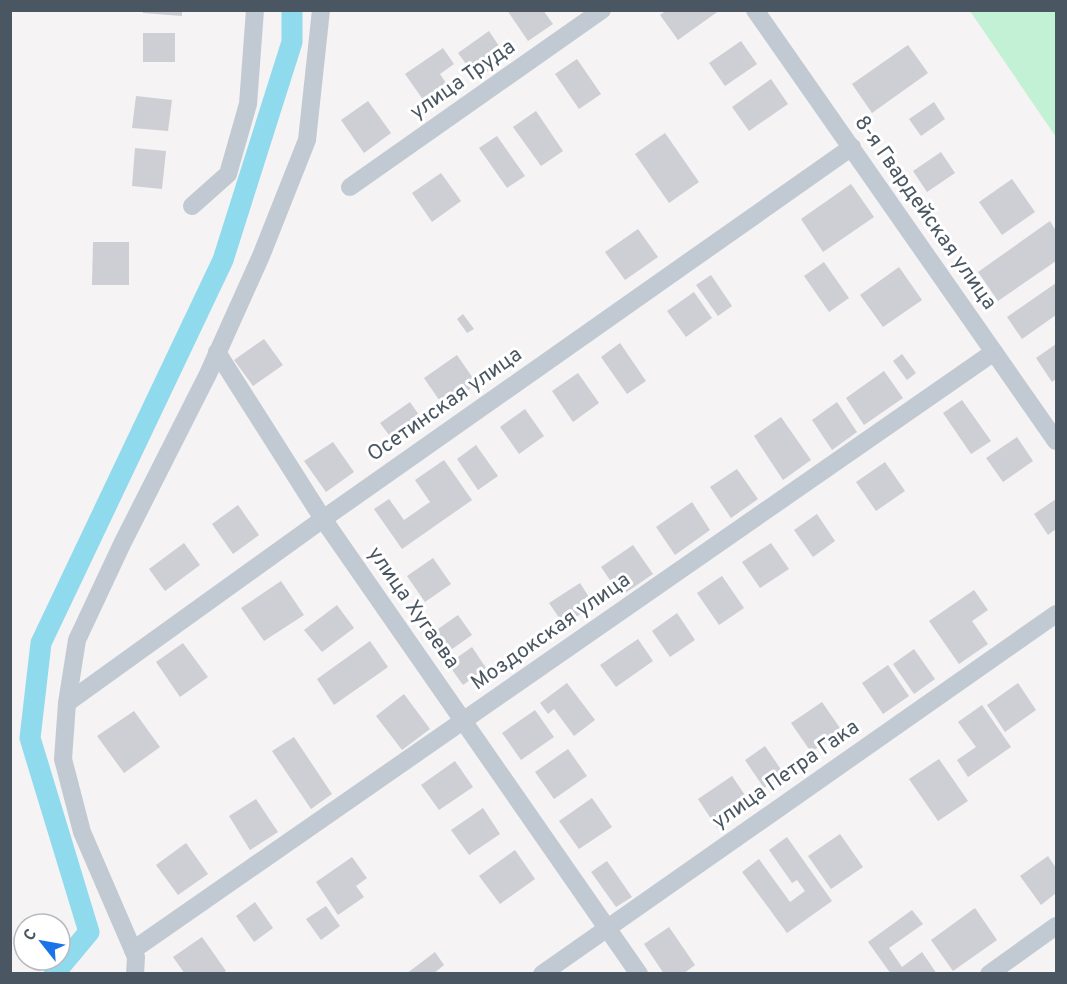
<svg xmlns="http://www.w3.org/2000/svg" width="1067" height="984" font-family="Overpass,sans-serif">
<rect width="100%" height="100%" fill="#f5f3f3"/>
<polygon fill="#c3f1d5" points="970,11 1056,11 1056,137"/>
<g fill="none" stroke-linecap="round" stroke-linejoin="round">
<polyline stroke="#90daee" stroke-width="21" points="54,974 89,932 30,738 41,643 223,260 292,42 292,10"/>
</g>
<g fill="#cdcfd5">
<polygon points="143,10 182,10 182,16 143,13"/>
<polygon points="507,10 543,10 553,24 528,41"/>
<polygon points="667,10 720,10 678,40 660,15"/>
<polygon points="489,31 507,58 477,79 458,53"/>
<rect x="143" y="33" width="32" height="29"/>
<polygon points="741,41 757,64 725,86 709,63"/>
<polygon points="908,45 928,73 872,113 852,84"/>
<polygon points="443,48 454,64 440,74 454,95 431,111 405,74"/>
<polygon points="577,59 601,94 579,109 555,74"/>
<polygon points="771,79 788,104 749,131 732,107"/>
<polygon points="136,96 172,100 168,131 132,128"/>
<polygon points="368,101 391,133 364,153 341,120"/>
<polygon points="934,102 945,119 921,136 909,119"/>
<polygon points="536,111 563,151 541,166 513,127"/>
<polygon points="665,133 699,182 669,203 635,154"/>
<polygon points="497,136 525,176 507,188 479,148"/>
<polygon points="135,148 166,151 162,189 132,186"/>
<polygon points="941,152 955,173 927,192 913,171"/>
<polygon points="441,173 461,201 432,222 412,193"/>
<polygon points="1012,179 1035,212 1002,235 979,202"/>
<polygon points="851,184 874,217 823,252 801,219"/>
<polygon points="1050,221 1056,231 1056,261 998,301 978,272"/>
<polygon points="638,229 658,257 625,280 605,252"/>
<polygon points="93,242 129,242 129,285 92,285"/>
<polygon points="824,262 849,298 829,312 804,276"/>
<polygon points="899,267 922,300 883,327 860,295"/>
<polygon points="711,275 732,306 718,316 696,285"/>
<polygon points="1056,283 1056,315 1022,339 1007,317"/>
<polygon points="694,292 712,318 686,337 667,311"/>
<polygon points="463,314 474,329 467,333 457,319"/>
<polygon points="264,339 283,365 253,386 234,360"/>
<polygon points="620,343 646,381 627,394 601,357"/>
<polygon points="1056,344 1056,379 1052,382 1036,358"/>
<polygon points="902,354 916,373 907,380 893,361"/>
<polygon points="457,355 477,384 444,407 424,378"/>
<polygon points="884,371 903,398 864,425 846,398"/>
<polygon points="578,373 599,403 573,422 552,391"/>
<polygon points="962,400 991,441 971,454 943,413"/>
<polygon points="410,402 421,418 392,439 380,423"/>
<polygon points="837,402 857,432 832,450 812,420"/>
<polygon points="525,409 544,436 519,454 500,427"/>
<polygon points="781,417 811,460 783,480 754,436"/>
<polygon points="1017,437 1033,461 1003,482 986,458"/>
<polygon points="333,442 354,472 326,492 304,461"/>
<polygon points="476,445 498,476 478,490 457,459"/>
<polygon points="444,460 472,500 402,549 374,509 389,499 404,520 430,502 415,480"/>
<polygon points="885,462 905,491 876,511 856,482"/>
<polygon points="737,469 758,499 731,518 710,487"/>
<polygon points="1056,499 1056,529 1048,535 1034,514"/>
<polygon points="692,502 710,530 675,555 656,527"/>
<polygon points="238,505 259,535 233,554 212,524"/>
<polygon points="817,514 835,541 813,557 794,530"/>
<polygon points="184,543 200,565 165,591 149,569"/>
<polygon points="771,543 789,569 760,588 742,562"/>
<polygon points="633,545 653,574 621,596 601,567"/>
<polygon points="433,558 451,584 425,602 407,576"/>
<polygon points="722,576 744,608 719,625 697,593"/>
<polygon points="281,581 304,615 264,641 241,608"/>
<polygon points="580,583 594,605 564,625 549,603"/>
<polygon points="974,590 988,610 972,621 988,644 959,664 929,621"/>
<polygon points="337,605 354,628 322,652 304,630"/>
<polygon points="677,613 695,640 670,657 652,631"/>
<polygon points="458,615 472,635 442,656 428,636"/>
<polygon points="638,639 653,661 616,687 600,665"/>
<polygon points="370,641 388,667 334,705 317,679"/>
<polygon points="183,643 208,677 180,697 156,662"/>
<polygon points="472,647 486,668 463,685 448,664"/>
<polygon points="914,649 935,679 914,694 893,664"/>
<polygon points="888,665 909,696 883,714 862,683"/>
<polygon points="567,683 595,720 574,736 554,709 548,714 540,703"/>
<polygon points="1018,683 1036,710 1005,732 987,705"/>
<polygon points="404,694 430,729 402,750 376,716"/>
<polygon points="822,702 842,731 811,752 791,723"/>
<polygon points="982,705 1011,747 968,777 957,760 976,747 958,722"/>
<polygon points="535,710 554,737 521,760 502,733"/>
<polygon points="134,711 160,747 124,773 97,736"/>
<polygon points="294,737 332,794 311,809 272,751"/>
<polygon points="765,746 784,774 764,788 745,760"/>
<polygon points="568,749 587,776 554,799 535,772"/>
<polygon points="939,759 968,801 938,821 909,779"/>
<polygon points="455,761 473,787 439,810 421,785"/>
<polygon points="732,776 751,804 717,828 698,799"/>
<polygon points="592,798 612,827 579,849 559,821"/>
<polygon points="256,799 278,832 250,850 229,816"/>
<polygon points="483,808 500,834 469,855 451,830"/>
<polygon points="840,834 863,867 831,889 808,856"/>
<polygon points="787,837 832,901 787,933 742,872 759,859 790,902 805,891 797,880 792,883 769,850"/>
<polygon points="186,843 208,874 178,895 156,865"/>
<polygon points="515,850 535,879 500,904 479,876"/>
<polygon points="1048,856 1056,868 1056,893 1041,905 1020,876"/>
<polygon points="352,857 367,878 356,886 364,897 338,915 316,882"/>
<polygon points="607,861 632,897 616,907 591,872"/>
<polygon points="255,902 273,928 254,942 236,916"/>
<polygon points="326,906 340,926 321,940 306,919"/>
<polygon points="975,908 997,940 953,971 931,940"/>
<polygon points="912,910 923,924 889,948 902,967 922,952 937,974 891,974 868,942"/>
<polygon points="669,927 695,965 683,974 664,974 644,944"/>
<polygon points="202,937 226,971 222,974 185,974 173,957"/>
<polygon points="435,952 444,965 433,974 406,974"/>
</g>
<g fill="none" stroke-linecap="round" stroke-linejoin="round">
<g stroke="#c1cad2" stroke-width="18">
<polyline points="755,10 1056,441"/>
<polyline points="350,187 602,10"/>
<polyline points="192,206 228,174 248,104 255,10"/>
<polyline points="217,352 323,519 639,974"/>
<polyline points="67,703 323,519 852,147"/>
<polyline points="133,950 994,352"/>
<polyline points="135,974 136,957 82,832 63,759 67,703 77,640 122,544 208,374 261,256 307,140 321,10"/>
<polyline points="542,974 1056,614"/>
<polyline points="989,974 1056,926"/>
</g>
</g>
<g text-anchor="middle" dominant-baseline="central" stroke-width="6" stroke-linejoin="round" paint-order="stroke">
<g font-size="21" fill="#4a5661" stroke="#fff">
<text transform="translate(463 80) rotate(-35)">улица Труда</text>
<text transform="translate(925 213) rotate(55)">8-я Гвардейская улица</text>
<text transform="translate(445 405) rotate(-35)">Осетинская улица</text>
<text transform="translate(413 608) rotate(55)">улица Хугаева</text>
<text transform="translate(551 632) rotate(-35)">Моздокская улица</text>
<text transform="translate(786 775) rotate(-35)">улица Петра Гака</text>
</g>
</g>
<rect width="1067" height="984" fill="none" stroke="#4a5661" stroke-width="24"/>
<g transform="translate(42 942) rotate(301)"><circle r="28" fill="#ffffff" stroke="#b7bbc0" stroke-width="1.5"/>
<path d="M0-4.5L10 22L0 15L-10 22Z" fill="#1a73e8"/>
<text y="-9" font-size="16" font-weight="bold" text-anchor="middle" fill="#4a5661">С</text>
</g>
</svg>
